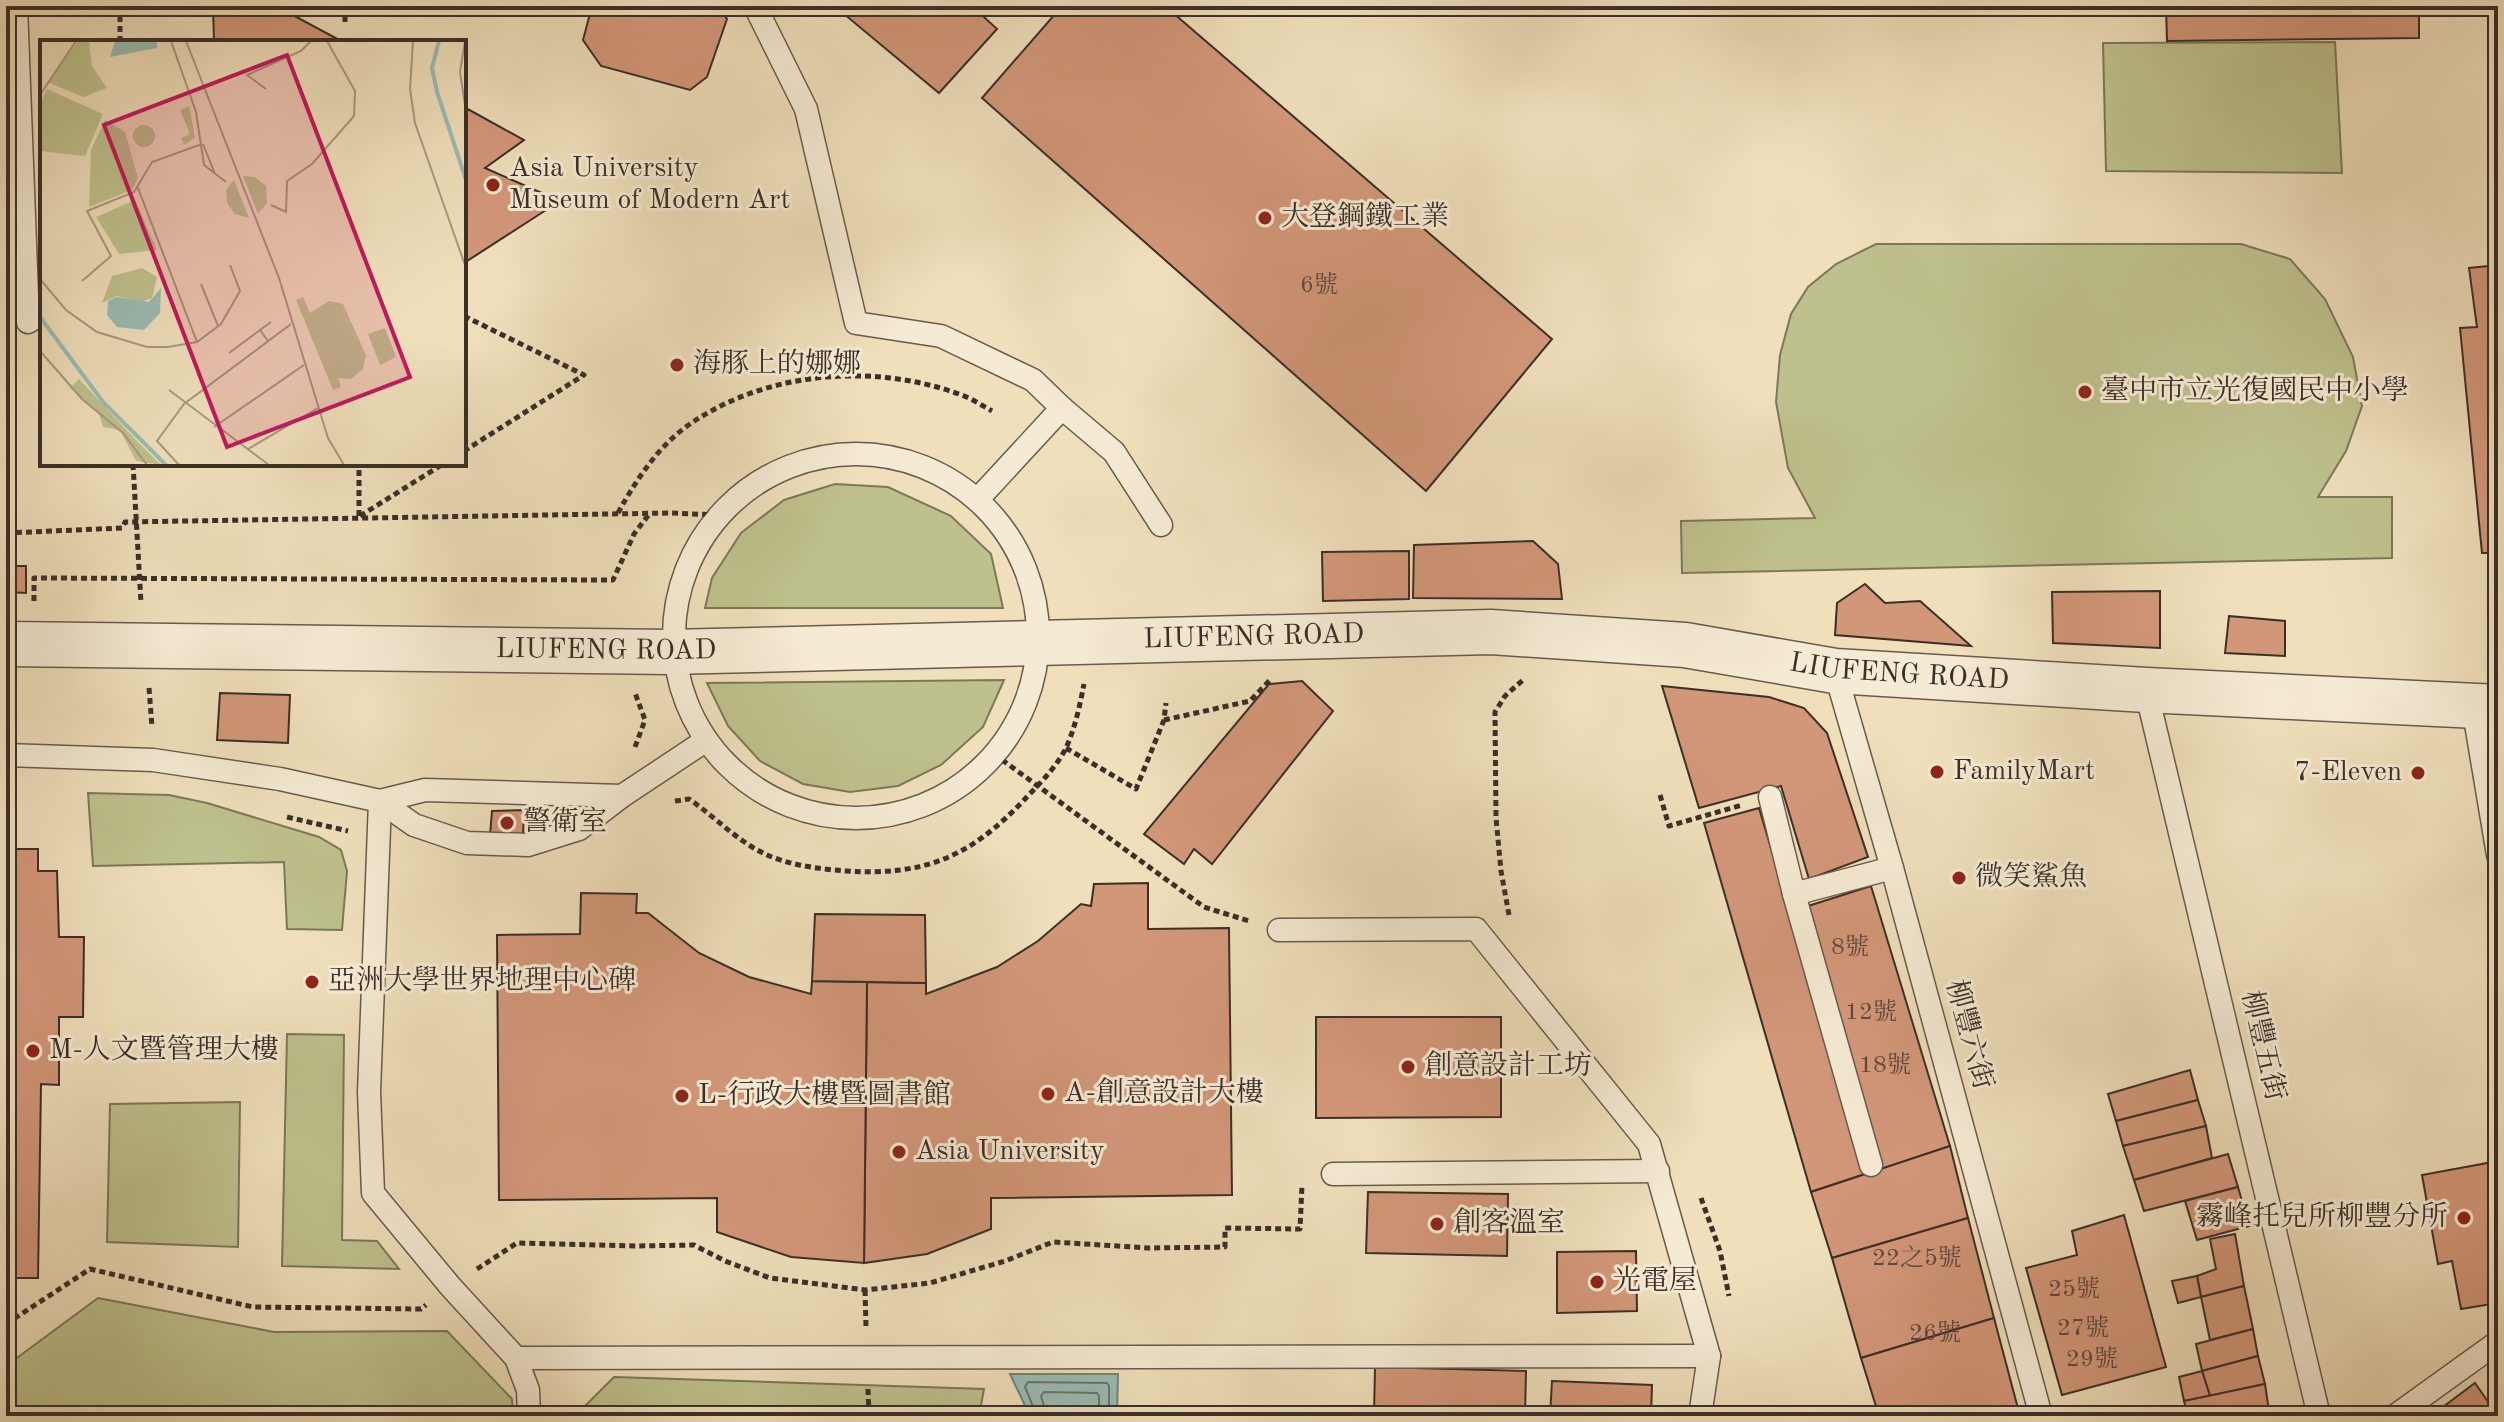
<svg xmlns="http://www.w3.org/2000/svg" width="2504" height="1422" font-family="'Old Standard TT','Noto Serif TC',serif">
<rect width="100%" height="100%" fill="#efdfbb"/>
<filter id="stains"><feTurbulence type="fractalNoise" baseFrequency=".0025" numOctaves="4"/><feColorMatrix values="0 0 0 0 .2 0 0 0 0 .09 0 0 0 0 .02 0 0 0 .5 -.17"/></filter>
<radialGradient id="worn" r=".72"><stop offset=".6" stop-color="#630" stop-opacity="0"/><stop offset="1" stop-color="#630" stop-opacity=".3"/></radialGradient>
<g fill="#bec18d" stroke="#7c785a" stroke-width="2">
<polygon points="2335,42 2342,173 2106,171 2103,43"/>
<polygon points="1876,244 2241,244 2290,259 2325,299 2353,357 2362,406 2346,451 2318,497 2392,497 2392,558 1682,573 1681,521 1815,518 1788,468 1776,402 1780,355 1791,314 1808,287 1836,264"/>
<polygon points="835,484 888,487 951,516 991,554 1003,608 705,608 712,578 741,533 784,500"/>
<polygon points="1004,680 983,727 941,765 898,786 850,792 803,784 760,761 728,726 707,683"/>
<polygon points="88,793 169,795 207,803 319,837 341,850 347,871 342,930 287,929 284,862 93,866"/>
<polygon points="287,1034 344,1035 342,1240 377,1241 399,1269 282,1266"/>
<polygon points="240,1102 238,1247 107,1242 110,1104"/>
<polygon points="98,1298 274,1332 447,1331 512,1399 513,1416 6,1416 6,1366"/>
<polygon points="614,1377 984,1389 979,1416 583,1416 584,1407"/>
</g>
<polygon fill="#9abcb4" stroke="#74847c" stroke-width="2" points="1010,1374 1118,1374 1117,1416 1030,1416"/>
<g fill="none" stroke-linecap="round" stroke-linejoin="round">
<g stroke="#6a766e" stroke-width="2">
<polyline points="1037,1416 1025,1387 1028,1382 1107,1383 1109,1386 1109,1416"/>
<polyline points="1047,1416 1041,1396 1044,1392 1097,1393 1099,1396 1099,1416"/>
</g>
</g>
<g fill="#d29779" stroke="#3b2f27" stroke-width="2">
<polygon points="213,6 276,6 343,42 214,42"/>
<polygon points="592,6 718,6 727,19 707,77 690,90 601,66 583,40"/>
<polygon points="843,6 972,6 997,29 939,93 838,9"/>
<polygon points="1062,6 1165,6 1552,339 1426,491 982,98"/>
<polygon points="2166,6 2419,6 2419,38 2167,41"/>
<polygon points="464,107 524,140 485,168 560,201 464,263"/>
<polygon points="2498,265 2498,553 2482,553 2460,328 2477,327 2469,268"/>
<polygon points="1533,541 1558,564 1562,599 1413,598 1414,545"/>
<polygon points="1409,551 1409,599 1323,601 1322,552"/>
<polygon points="6,566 26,566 26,593 6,592"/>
<polygon points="1865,584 1885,603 1920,601 1971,646 1835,635 1837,603"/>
<polygon points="2160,591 2160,648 2053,643 2052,592"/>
<polygon points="2229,616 2285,621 2285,656 2225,653"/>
<polygon points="1302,681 1333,711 1212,864 1194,849 1184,864 1144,834 1269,684"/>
<polygon points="1662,686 1769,697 1804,708 1827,733 1868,857 1809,879 1781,786 1699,808"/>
<polygon points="220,693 290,695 288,743 217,740"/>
<polygon points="1759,808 1868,1173 1811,1192 1704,823"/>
<polygon points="524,810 523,836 490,835 492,811"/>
<polygon points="6,849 38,849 38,871 57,871 59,937 84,937 83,1017 59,1017 59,1085 41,1084 38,1278 6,1278"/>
<polygon points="1148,883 1148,929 1229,928 1232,1195 991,1198 991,1229 927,1254 864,1263 867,982 926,983 926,994 997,967 1038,941 1081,904 1091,906 1094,884"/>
<polygon points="1871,886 1950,1146 1879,1170 1805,907"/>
<polygon points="581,893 637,894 636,913 648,913 699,953 749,977 811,994 812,981 867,982 864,1263 791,1257 717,1232 717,1198 499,1200 497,935 580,934"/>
<polygon points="815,914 925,915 926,983 812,981"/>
<polygon points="1316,1017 1501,1017 1501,1117 1316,1118"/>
<polygon points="2190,1070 2198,1100 2116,1121 2108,1094"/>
<polygon points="2198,1100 2206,1126 2123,1146 2116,1121"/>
<polygon points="2206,1126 2212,1158 2134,1180 2123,1146"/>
<polygon points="1950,1146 1968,1218 1832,1258 1811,1192"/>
<polygon points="2228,1154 2238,1187 2144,1211 2134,1180"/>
<polygon points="2498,1161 2498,1303 2461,1309 2452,1261 2438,1264 2422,1175"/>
<polygon points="2238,1187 2249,1226 2197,1240 2185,1201"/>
<polygon points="1368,1192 1508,1194 1507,1256 1366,1253"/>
<polygon points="2124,1215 2166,1367 2062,1395 2026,1268 2077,1255 2072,1231"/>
<polygon points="1968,1218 1994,1318 1861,1358 1832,1258"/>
<polygon points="2235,1234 2244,1286 2201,1297 2197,1276 2216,1269 2210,1239"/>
<polygon points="1636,1251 1637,1311 1557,1313 1557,1252"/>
<polygon points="2197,1276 2201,1297 2178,1303 2172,1281"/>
<polygon points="2244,1286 2253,1329 2210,1340 2201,1297"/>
<polygon points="1994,1318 2020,1416 1879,1416 1861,1358"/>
<polygon points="2253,1329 2258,1356 2202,1371 2196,1344"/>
<polygon points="2258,1356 2265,1384 2210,1396 2202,1371"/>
<polygon points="1375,1367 1526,1371 1525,1416 1374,1416"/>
<polygon points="2202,1371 2210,1396 2184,1401 2179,1377"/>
<polygon points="1552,1381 1652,1385 1651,1416 1550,1416"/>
<polygon points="2475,1383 2498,1416 2431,1416"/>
<polygon points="2265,1384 2269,1411 2245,1416 2188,1416 2184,1401"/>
</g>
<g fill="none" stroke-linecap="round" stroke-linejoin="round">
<g stroke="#685b4c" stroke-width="25">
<g id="service">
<polyline points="16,6 28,322 42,313"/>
<polyline points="755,6 806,109 856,323 941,336 1033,380 1062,408 978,499"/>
<polyline points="1062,408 1114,452 1161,525"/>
<circle cx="856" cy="636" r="182"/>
<polyline points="1835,671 1892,868 2041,1416"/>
<polyline points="2146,690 2319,1416"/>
<polyline points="2473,706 2498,855"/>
<polyline points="6,755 153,760 280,779 380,801 414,825 467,843 528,845 579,829 622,796 705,741"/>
<polyline points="1770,797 1794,894 1892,868"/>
<polyline points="380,801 369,1092 373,1193 450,1286 516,1358 528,1390 529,1416"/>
<polyline points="380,801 425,790 622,796"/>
<polyline points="1794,894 1871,1165"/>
<polyline points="1279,930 1476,929 1649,1144 1709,1356 1700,1416"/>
<polyline points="1333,1174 1658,1171"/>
<polyline points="516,1358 1709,1356"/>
<polyline points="2395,1416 2498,1342"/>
</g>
</g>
<g stroke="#685b4c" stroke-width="47">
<g id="tertiary">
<path id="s1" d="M6 644 670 652 1491 632 1685 645 1835 671 2146 690 2498 707"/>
</g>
</g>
<g stroke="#3b2f27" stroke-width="5" stroke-dasharray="6 4" stroke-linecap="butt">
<polyline points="120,6 120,42"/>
<polyline points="345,6 345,23"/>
<polyline points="464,316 584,375 464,451"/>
<polyline points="133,464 141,603"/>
<path d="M618 513C636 480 659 445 690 424 767 371 873 363 959 394 971 398 981 405 992 411"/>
<polyline points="359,516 359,464"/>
<polyline points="360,516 443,464"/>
<polyline points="6,533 122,528 125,522 670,513 719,515"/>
<polyline points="34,601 34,578 613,580 634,534 650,513"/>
<polyline points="149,688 152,727"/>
<polyline points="1164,720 1250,701 1271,679"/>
<polyline points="635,747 645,720 635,693"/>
<polyline points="1066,748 1136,789 1164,720 1166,703"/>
<polyline points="994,754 1204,907 1249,921"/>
<polyline points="1660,795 1669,826 1742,805"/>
<path d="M675 801 689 799C714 816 736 840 763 853 787 865 819 869 846 871 925 876 970 857 1024 800 1039 784 1056 768 1066 748 1075 728 1080 705 1084 684"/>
<polyline points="287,817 348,831"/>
<polyline points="1509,915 1501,871 1496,818 1495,712 1505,696 1524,679"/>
<polyline points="1701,1198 1720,1251 1729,1296"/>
<polyline points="477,1269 517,1243 637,1246 694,1245 725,1261 770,1278 865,1290 930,1283 1005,1261 1053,1242 1149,1248 1225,1247 1225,1228 1300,1229 1302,1185"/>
<polyline points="865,1290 866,1327"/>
<polyline points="6,1324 90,1269 253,1307 421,1309 426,1305"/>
<polyline points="868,1389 869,1416"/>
</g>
<use href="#service" stroke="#f5ead3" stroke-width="22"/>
<use href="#tertiary" stroke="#f5ead3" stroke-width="44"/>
</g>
<g fill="#8f2418" stroke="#f5ead3" stroke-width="3">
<circle cx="493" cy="185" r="8"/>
<circle cx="1265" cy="218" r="8"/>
<circle cx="677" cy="365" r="8"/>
<circle cx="2085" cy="392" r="8"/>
<circle cx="1937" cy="772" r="8"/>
<circle cx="2418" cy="773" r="8"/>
<circle cx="507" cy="823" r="8"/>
<circle cx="1959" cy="878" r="8"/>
<circle cx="312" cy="982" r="8"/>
<circle cx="33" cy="1051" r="8"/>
<circle cx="1408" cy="1067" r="8"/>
<circle cx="1048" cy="1094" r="8"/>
<circle cx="682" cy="1096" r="8"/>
<circle cx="899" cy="1152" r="8"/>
<circle cx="2464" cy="1218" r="8"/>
<circle cx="1437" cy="1224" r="8"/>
<circle cx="1597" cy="1282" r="8"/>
</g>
<g text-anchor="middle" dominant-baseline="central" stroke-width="6" stroke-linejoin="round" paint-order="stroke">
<g font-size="24" fill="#61493c">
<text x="1319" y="286">6號</text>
<text x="1850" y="948">8號</text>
<text x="1871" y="1013">12號</text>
<text x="1885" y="1066">18號</text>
<text x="1917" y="1259">22之5號</text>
<text x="2074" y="1290">25號</text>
<text x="2083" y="1329">27號</text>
<text x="1935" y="1334">26號</text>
<text x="2092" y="1360">29號</text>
</g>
<g font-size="28" fill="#3b2f27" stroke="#f5ead3" text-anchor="start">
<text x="509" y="169">Asia University<tspan x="509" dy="32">Museum of Modern Art</tspan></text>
<text x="1281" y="218">大登鋼鐵工業</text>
<text x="693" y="365">海豚上的娜娜</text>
<text x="2101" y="392">臺中市立光復國民中小學</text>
<text x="1953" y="772">FamilyMart</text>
<text x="2402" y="773" text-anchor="end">7-Eleven</text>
<text x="523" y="823">警衛室</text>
<text x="1975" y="878">微笑鯊魚</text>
<text x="328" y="982">亞洲大學世界地理中心碑</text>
<text x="49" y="1051">M-人文暨管理大樓</text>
<text x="1424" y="1067">創意設計工坊</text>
<text x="1064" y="1094">A-創意設計大樓</text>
<text x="698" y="1096">L-行政大樓暨圖書館</text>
<text x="915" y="1152">Asia University</text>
<text x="2448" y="1218" text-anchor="end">霧峰托兒所柳豐分所</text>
<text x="1453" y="1224">創客溫室</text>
<text x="1613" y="1282">光電屋</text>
</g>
<g font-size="28" fill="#3b2f27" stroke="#f5ead3">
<text stroke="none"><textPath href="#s1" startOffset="1248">LIUFENG ROAD</textPath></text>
<text stroke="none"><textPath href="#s1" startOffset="600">LIUFENG ROAD</textPath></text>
<text stroke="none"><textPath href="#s1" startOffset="1896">LIUFENG ROAD</textPath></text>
<text transform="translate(1968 1035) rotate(75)">柳豐六街</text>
<text transform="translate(2262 1046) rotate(77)">柳豐五街</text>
</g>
</g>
<g transform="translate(40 40)">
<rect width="426" height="426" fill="#efdfbb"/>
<path d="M38 1H49L52 26 67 48 43 57 7 42ZM7 49 63 74 45 116 0 111V64ZM149 66 155 98 144 105 141 98 150 94 140 70ZM65 80 85 92 98 138 92 150 49 167 51 110ZM93 96a11 11 0 1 1 22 0a11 11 0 1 1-22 0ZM203 136 215 137 226 146 227 163 218 174ZM194 140 209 178 195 174 187 163 186 150ZM95 160 117 210 79 214 56 177ZM102 228 117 237 112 258 101 262 76 256 62 263 72 236ZM263 257 270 273 289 261 303 264 326 315 323 329 311 339 298 338 301 347 293 350 256 260ZM345 288 356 317 340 325 328 294ZM39 339 94 398 121 425 96 421 80 390 63 387 59 374 30 348Z" fill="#bec18d"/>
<path d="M75 1H117V8L70 17ZM121 248 120 273 104 290 77 287 67 275 68 261 76 257 109 262Z" fill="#9abcb4"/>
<path fill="none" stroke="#9abcb4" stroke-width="4" d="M399 1 392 28 397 52 426 140M0 277 63 362 126 425"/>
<path fill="none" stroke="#a79980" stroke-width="2" d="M131 1 156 72 164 125 186 142M146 1 239 238 288 398 304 425M373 1 370 49 375 83 426 228M425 1 420 32 426 72M226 49 207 35 261 11 271 1M0 55 36 1M163 104 175 134M98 148 157 302M231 165 246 172 247 141 272 124 314 76 315 51 287 1M0 239 26 270 57 292 107 307H128L157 302 181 284 200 251 190 225M42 241 71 216 47 171 94 152 112 122 162 104M161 244 178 286M228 301 220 290 231 282M0 311 42 359 83 393 107 425M189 313 220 290M129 350 229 425M174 387 264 325M208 409 278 368M139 425 117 401 144 364 251 284"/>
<path fill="#c2185b" fill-opacity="0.15" stroke="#c2185b" stroke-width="4" d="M247 15 370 337 187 407 64 85Z"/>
<rect width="426" height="426" fill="none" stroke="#3b2f27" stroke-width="4"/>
</g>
<rect width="2504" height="1422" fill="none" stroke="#efdfbb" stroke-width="32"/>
<rect x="8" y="8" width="2488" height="1406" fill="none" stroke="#3b2f27" stroke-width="4"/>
<rect x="16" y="16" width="2472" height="1390" fill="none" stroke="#3b2f27" stroke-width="2"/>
<rect width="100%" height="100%" filter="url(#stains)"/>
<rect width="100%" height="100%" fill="url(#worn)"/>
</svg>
